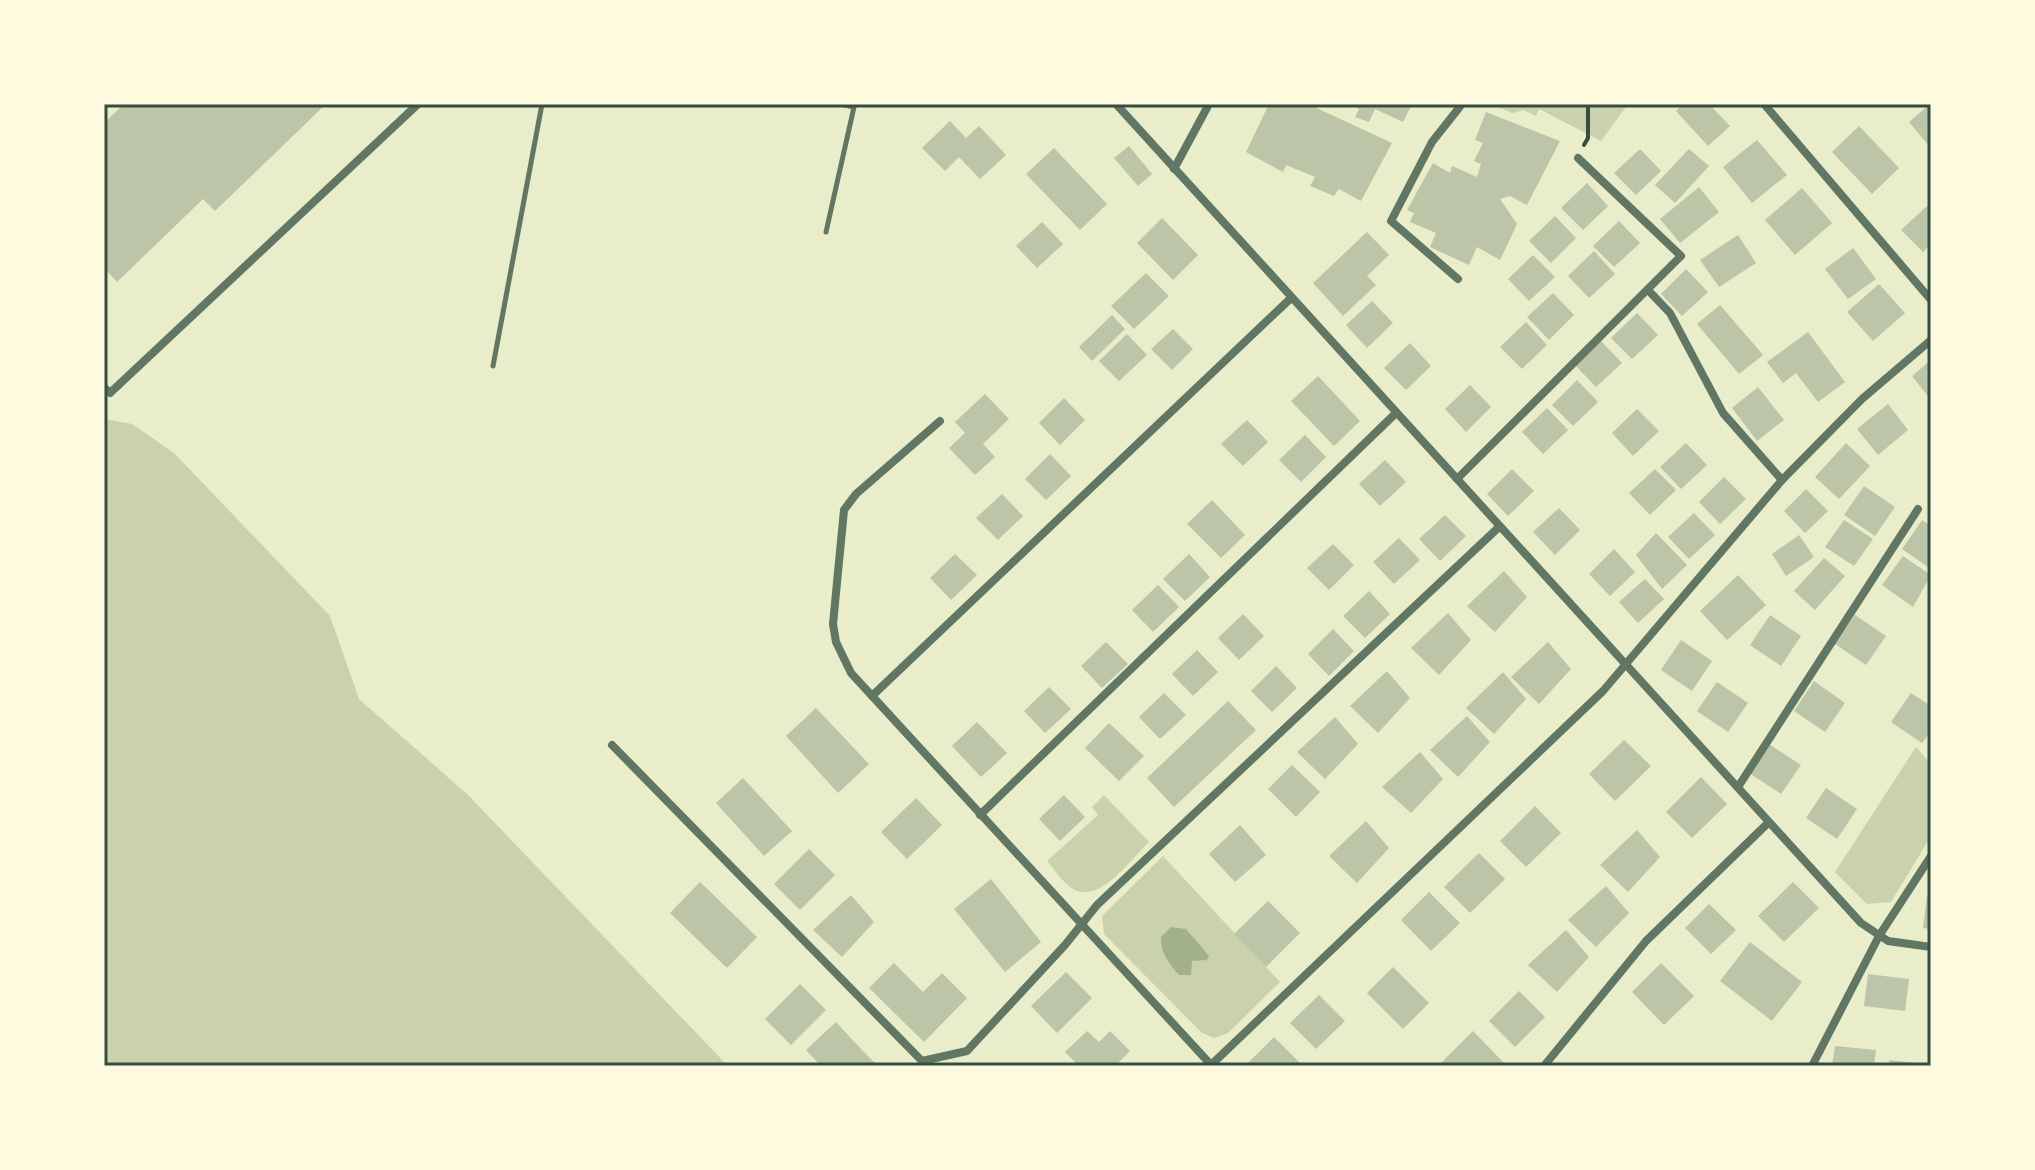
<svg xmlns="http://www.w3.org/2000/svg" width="2035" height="1170" font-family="Quicksand,sans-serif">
<rect width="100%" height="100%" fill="#e9edc9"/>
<g fill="#cad2ad">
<polygon points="1489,104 1628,104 1601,141 1539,109 1536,116 1524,110 1513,113"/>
<polygon points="104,419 132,424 174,453 330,616 359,699 467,794 728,1066 104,1066"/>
<polygon points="1916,747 1931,764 1931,836 1891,902 1867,904 1835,872"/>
<path d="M1104 795 1149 842C1132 858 1099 905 1073 889 1063 883 1055 870 1047 861L1098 815 1092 807Z"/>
<polygon points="1163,856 1280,982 1228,1033 1214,1038 1202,1033 1104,934 1102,916"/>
</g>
<path fill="#a3b18a" d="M1171 927 1186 929 1209 956 1207 960 1192 961 1191 975H1179C1169 964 1160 952 1161 937Z"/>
<g fill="#bcc5a7">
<polygon points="124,104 326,104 215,211 203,199 117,282 104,268 104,123"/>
<polygon points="1269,104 1308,104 1392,143 1361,201 1339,189 1334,196 1310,186 1315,177 1286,165 1283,172 1246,152"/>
<polygon points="1347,104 1412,104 1403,122 1375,109 1369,122 1355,117 1359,109"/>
<polygon points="1683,104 1709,104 1730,126 1708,146 1676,111"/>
<polygon points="1930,104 1931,104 1931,148 1909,122"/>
<polygon points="1486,112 1560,141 1527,205 1510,196 1500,199 1517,224 1500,260 1477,247 1469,265 1430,247 1436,233 1410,222 1414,213 1407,210 1433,163 1450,173 1452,166 1477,177 1481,164 1474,161 1483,143 1475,140"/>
<polygon points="950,121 966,138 979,126 1006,155 980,179 959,157 945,171 922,148"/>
<polygon points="1859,126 1899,168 1872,194 1832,152"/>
<polygon points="1757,140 1787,175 1752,203 1723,167"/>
<polygon points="1129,146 1152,174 1138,186 1114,158"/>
<polygon points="1054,148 1107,204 1080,230 1026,174"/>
<polygon points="1640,149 1661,171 1636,195 1614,173"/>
<polygon points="1689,149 1709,166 1675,203 1655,185"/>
<polygon points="1587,183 1608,206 1583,230 1561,208"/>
<polygon points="1699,187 1719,212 1680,243 1660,219"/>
<polygon points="1802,188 1832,223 1795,255 1765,220"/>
<polygon points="1927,206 1931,210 1931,244 1923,252 1901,230"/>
<polygon points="1555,216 1576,238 1551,263 1529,241"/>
<polygon points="1162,218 1198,255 1173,280 1137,243"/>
<polygon points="1619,221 1640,243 1614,267 1593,246"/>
<polygon points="1042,222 1063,244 1037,268 1016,246"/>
<polygon points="1367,232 1389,255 1367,276 1376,285 1343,316 1313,283"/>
<polygon points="1738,235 1756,263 1719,287 1700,260"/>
<polygon points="1853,248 1876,279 1848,299 1825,269"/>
<polygon points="1594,251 1615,274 1589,298 1568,276"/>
<polygon points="1533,255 1555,277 1529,301 1508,279"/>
<polygon points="1686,269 1708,292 1682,316 1661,294"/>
<polygon points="1146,273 1169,296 1134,329 1111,306"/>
<polygon points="1879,284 1905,313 1873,341 1847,312"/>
<polygon points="1553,293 1574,315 1549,340 1527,317"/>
<polygon points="1372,301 1393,323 1367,348 1346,325"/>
<polygon points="1720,305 1763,355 1739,374 1697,324"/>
<polygon points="1637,313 1658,335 1632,359 1611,338"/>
<polygon points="1112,315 1125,329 1092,361 1079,347"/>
<polygon points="1526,322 1547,345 1522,369 1500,347"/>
<polygon points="1173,329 1193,349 1172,370 1151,349"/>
<polygon points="1808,332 1845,382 1818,402 1796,373 1783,383 1767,362"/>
<polygon points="1127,334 1147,355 1119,381 1099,361"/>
<polygon points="1600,340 1622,363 1596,387 1575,365"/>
<polygon points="1410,343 1431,366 1406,390 1384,368"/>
<polygon points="1931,360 1931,400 1912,376"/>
<polygon points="1318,376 1360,421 1334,446 1291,401"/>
<polygon points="1577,380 1598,402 1573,426 1552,405"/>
<polygon points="1470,385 1491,407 1466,432 1445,409"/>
<polygon points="1758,387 1784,420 1757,441 1732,408"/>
<polygon points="985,394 1009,419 983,444 995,457 975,475 949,448 965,433 955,422"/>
<polygon points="1064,398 1085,420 1060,445 1039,423"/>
<polygon points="1888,404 1908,430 1878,455 1857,429"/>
<polygon points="1547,408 1568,430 1543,454 1522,432"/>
<polygon points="1637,409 1659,431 1633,456 1612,433"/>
<polygon points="1247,420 1268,442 1243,466 1221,444"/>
<polygon points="1305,435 1326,457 1301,482 1279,460"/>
<polygon points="1686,443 1707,465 1681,489 1660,467"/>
<polygon points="1846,443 1870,466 1839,499 1815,477"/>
<polygon points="1050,454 1071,476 1046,500 1025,479"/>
<polygon points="1385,460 1406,482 1380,506 1359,484"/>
<polygon points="1512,469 1534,491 1508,516 1487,494"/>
<polygon points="1655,469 1676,490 1650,515 1629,493"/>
<polygon points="1724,477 1746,499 1720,524 1699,502"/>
<polygon points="1864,486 1895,507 1875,536 1844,515"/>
<polygon points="1806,489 1828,511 1805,533 1784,511"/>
<polygon points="1002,494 1023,516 998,540 976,518"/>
<polygon points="1212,500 1245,535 1221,558 1187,524"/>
<polygon points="1559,508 1580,530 1555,555 1533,532"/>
<polygon points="1694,513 1715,535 1689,559 1668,537"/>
<polygon points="1445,515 1466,536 1440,561 1419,539"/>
<polygon points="1844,520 1873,539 1854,566 1825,547"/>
<polygon points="1922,520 1931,526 1931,569 1902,549"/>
<polygon points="1656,533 1687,565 1662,589 1636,555"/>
<polygon points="1799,535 1814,557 1786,576 1772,554"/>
<polygon points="1399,538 1420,560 1394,584 1373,562"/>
<polygon points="1333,544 1354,565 1329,590 1307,568"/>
<polygon points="1614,549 1635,572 1610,596 1589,574"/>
<polygon points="955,554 977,575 951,600 930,578"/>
<polygon points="1189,554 1210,577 1185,601 1163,579"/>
<polygon points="1903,556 1931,575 1913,607 1882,585"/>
<polygon points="1824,558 1845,576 1815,610 1794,591"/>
<polygon points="1504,571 1527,597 1495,632 1467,606"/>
<polygon points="1738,575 1766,605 1727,640 1700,611"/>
<polygon points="1645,579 1664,599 1638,623 1619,602"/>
<polygon points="1158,585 1179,607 1153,632 1132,610"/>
<polygon points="1369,591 1390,614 1365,638 1343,616"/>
<polygon points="1448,613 1471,640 1439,675 1411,648"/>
<polygon points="1243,614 1264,636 1239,660 1218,638"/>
<polygon points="1770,615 1801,636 1781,666 1750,645"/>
<polygon points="1855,615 1886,636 1866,665 1835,644"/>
<polygon points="1333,629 1354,651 1329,676 1308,654"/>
<polygon points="1681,640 1712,661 1692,691 1661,670"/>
<polygon points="1106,642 1128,664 1102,688 1081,666"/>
<polygon points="1548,642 1571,669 1539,704 1511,677"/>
<polygon points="1197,650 1218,672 1193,696 1172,674"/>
<polygon points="1276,666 1297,688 1272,712 1251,691"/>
<polygon points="1387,671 1410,698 1378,733 1350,706"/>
<polygon points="1503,672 1526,699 1494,734 1466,708"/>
<polygon points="1814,681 1845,703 1825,732 1794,711"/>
<polygon points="1717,682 1748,703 1728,732 1697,711"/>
<polygon points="1049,687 1071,709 1045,733 1024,711"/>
<polygon points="1164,693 1186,715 1160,739 1139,717"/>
<polygon points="1911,693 1931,706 1931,731 1922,743 1891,722"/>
<polygon points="1228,701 1256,730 1174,807 1147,778"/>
<polygon points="816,708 869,764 838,793 786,736"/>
<polygon points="1467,716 1490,742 1458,777 1430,750"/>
<polygon points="1335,717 1358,744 1325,779 1297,752"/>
<polygon points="977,722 1007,753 981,777 952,746"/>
<polygon points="1109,723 1144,756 1119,781 1085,748"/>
<polygon points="1624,740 1651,766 1615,801 1589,774"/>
<polygon points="1769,744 1801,765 1781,794 1749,773"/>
<polygon points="1420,752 1443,779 1411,813 1382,787"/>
<polygon points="1292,765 1320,792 1296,817 1268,789"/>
<polygon points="1701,777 1727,804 1692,838 1666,812"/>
<polygon points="743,778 792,831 764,856 716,803"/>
<polygon points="1826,788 1857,809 1837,839 1806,818"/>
<polygon points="1064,795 1085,817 1060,841 1039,819"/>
<polygon points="916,798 942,825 907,859 881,832"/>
<polygon points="1535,806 1561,833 1526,867 1500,841"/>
<polygon points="1366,821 1389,848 1357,883 1329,856"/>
<polygon points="1240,825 1266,855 1235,882 1209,854"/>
<polygon points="1637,830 1660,857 1628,892 1600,865"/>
<polygon points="809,849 835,875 800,910 774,884"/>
<polygon points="1479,853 1505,879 1470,913 1444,887"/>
<polygon points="991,879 1041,942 1005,972 954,909"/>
<polygon points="700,882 757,937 727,968 670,913"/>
<polygon points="1793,882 1819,908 1784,942 1758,916"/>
<polygon points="1606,886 1629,913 1596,947 1568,920"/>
<polygon points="1429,892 1460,923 1431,951 1401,920"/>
<polygon points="851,895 874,922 842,957 813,930"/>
<polygon points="1927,896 1931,897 1931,929 1923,928"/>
<polygon points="1268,901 1300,933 1266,967 1234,934"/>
<polygon points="1709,904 1736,930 1711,954 1685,928"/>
<polygon points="1566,930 1589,957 1557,992 1528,965"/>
<polygon points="1750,942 1802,982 1772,1021 1720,981"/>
<polygon points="894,963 923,992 942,973 967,998 924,1042 869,988"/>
<polygon points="1661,963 1694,996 1664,1025 1632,992"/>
<polygon points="1393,967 1429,1003 1403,1029 1367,993"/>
<polygon points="1066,972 1092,998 1057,1033 1031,1006"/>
<polygon points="1868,974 1909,979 1905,1011 1864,1006"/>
<polygon points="800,984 826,1010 791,1045 765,1019"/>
<polygon points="1519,991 1545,1017 1515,1047 1489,1021"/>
<polygon points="1319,995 1345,1021 1316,1049 1290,1023"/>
<polygon points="836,1022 861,1049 878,1066 821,1066 806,1050"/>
<polygon points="1087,1031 1099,1042 1110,1031 1130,1051 1115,1066 1079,1066 1065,1052"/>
<polygon points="1473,1031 1504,1063 1501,1066 1438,1066"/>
<polygon points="1274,1037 1300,1063 1297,1066 1245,1066"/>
<polygon points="1835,1046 1876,1050 1874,1066 1832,1066"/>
<polygon points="1889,1060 1928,1064 1928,1066 1889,1066"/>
</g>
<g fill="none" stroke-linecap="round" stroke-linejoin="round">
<polyline stroke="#344e41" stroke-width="4" points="1584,145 1588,138 1588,104"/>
<g stroke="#617663" stroke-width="5">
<polyline points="826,232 854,107 840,104"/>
<polyline points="493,366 542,104"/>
</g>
<g stroke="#617663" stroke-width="8">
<polyline points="1116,104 1861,923 1888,941 1931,947"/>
<polyline points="1764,104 1931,300"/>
<polyline points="1174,169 1209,104"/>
<polyline points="1458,279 1391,221 1432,142 1462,104"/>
<polyline points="1648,290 1670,313 1723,413 1782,480"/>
<polyline points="104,387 110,393 418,104"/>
<polyline points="940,421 856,494 844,510 833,624 836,642 851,673 1212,1066"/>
<polyline points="1457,479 1681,256 1578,158"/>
<polyline points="872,696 1291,298"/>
<polyline points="612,745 922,1061 967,1051 1065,945 1097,905 1499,527"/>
<polyline points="1738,787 1918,509"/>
<polyline points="980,815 1396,413"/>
<polyline points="1211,1065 1603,691 1782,480 1862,399 1931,340"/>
<polyline points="1544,1066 1646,941 1768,823"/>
<polyline points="1812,1066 1879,936 1931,856"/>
</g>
</g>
<rect width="2035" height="1170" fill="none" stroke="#fefae0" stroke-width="212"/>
<rect x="106" y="106" width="1823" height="958" fill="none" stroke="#344e41" stroke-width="3"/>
</svg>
